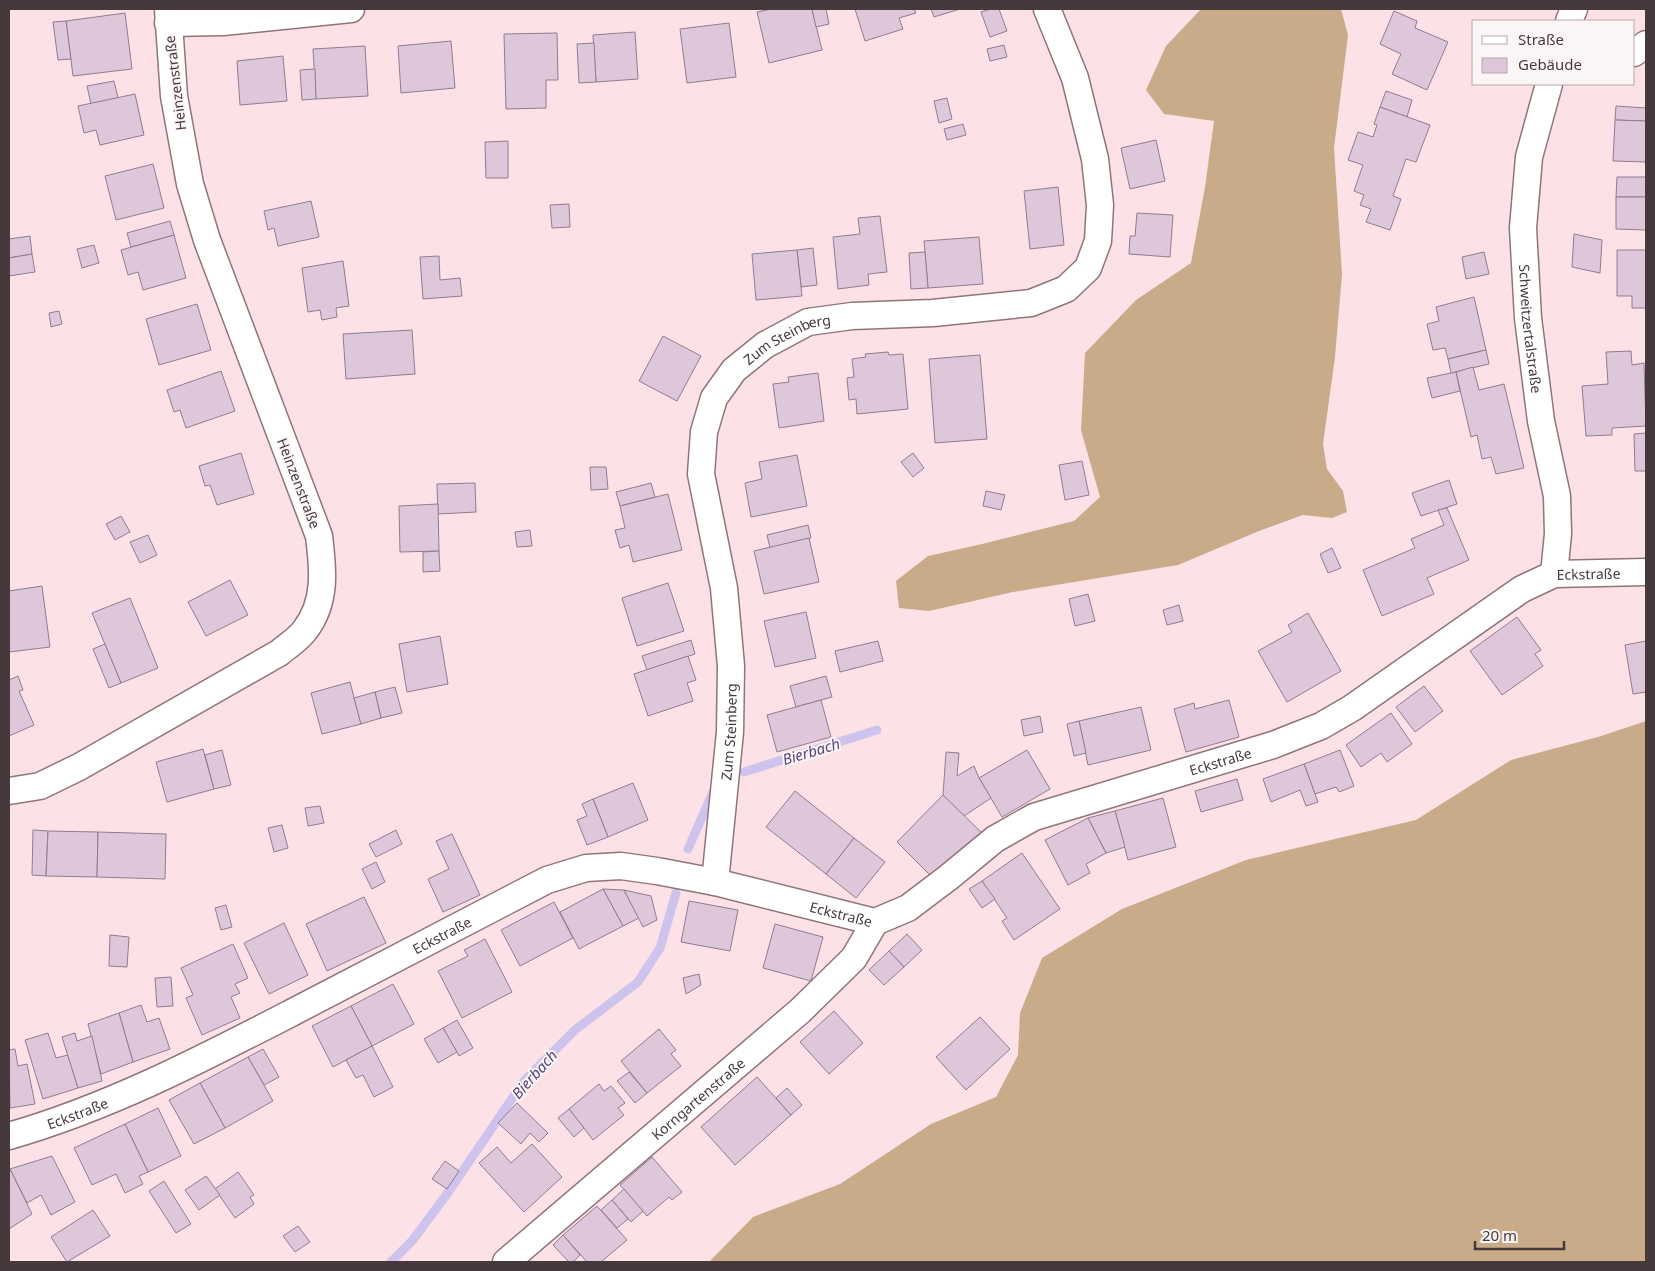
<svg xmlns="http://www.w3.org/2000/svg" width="1655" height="1271" font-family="'Noto Sans',sans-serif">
<rect width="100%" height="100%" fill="#fce2e7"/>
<g fill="#c9ab89">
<polygon points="1201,9 1341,9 1348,35 1334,148 1342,274 1335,357 1323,444 1327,469 1343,491 1347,512 1332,518 1303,515 1259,531 1178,565 1013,592 929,611 899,608 896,581 928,556 982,544 1074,521 1100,497 1081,430 1085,353 1136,300 1191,263 1205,187 1214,121 1164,114 1146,90 1166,46"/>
<polygon points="1646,721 1646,1262 709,1262 753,1217 840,1184 931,1124 996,1097 1018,1055 1020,1013 1042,958 1122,909 1246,860 1416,820 1511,760 1598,737"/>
</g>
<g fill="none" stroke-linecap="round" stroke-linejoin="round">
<g stroke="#cdc3ec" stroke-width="9">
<polyline points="744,772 877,730"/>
<polyline points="688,849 713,792"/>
<polyline points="391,1262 412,1241 447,1194 524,1081 575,1030 638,982 660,948 676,893"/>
</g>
</g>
<g fill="#dec7db" stroke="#917c8f">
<polygon points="772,9 812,9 822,50 769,63 757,12"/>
<polygon points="812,9 826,9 829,24 816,27"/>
<polygon points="855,9 914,9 916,13 899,18 903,29 865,41"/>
<polygon points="931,9 960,9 934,17"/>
<polygon points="991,9 999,9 1007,31 990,37 981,12"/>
<polygon points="1394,11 1417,21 1415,28 1448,42 1427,90 1392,74 1401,54 1380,44"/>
<polygon points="125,13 132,69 73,76 66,21"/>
<polygon points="66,21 71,59 58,60 53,22"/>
<polygon points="729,23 736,77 687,83 680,29"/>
<polygon points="635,32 638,79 596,82 593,35"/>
<polygon points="557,33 558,80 546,80 546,108 506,109 504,34"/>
<polygon points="451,41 455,88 401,93 398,46"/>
<polygon points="594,43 596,82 579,83 577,44"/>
<polygon points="1004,45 1007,57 990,61 987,49"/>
<polygon points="365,46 368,96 316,99 313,49"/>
<polygon points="283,56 287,101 240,105 237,61"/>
<polygon points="315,69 316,99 302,100 300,70"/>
<polygon points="114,81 118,98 91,104 87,86"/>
<polygon points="1386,91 1412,100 1407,117 1380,107"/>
<polygon points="135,94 144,135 100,145 96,130 84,133 78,106"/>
<polygon points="947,98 952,119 939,123 934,101"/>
<polygon points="1616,106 1646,108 1646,121 1615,120"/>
<polygon points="1380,107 1430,125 1416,162 1406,159 1393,196 1401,199 1390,230 1366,222 1371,209 1360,205 1364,195 1354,191 1363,165 1348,160 1358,132 1373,137 1377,125 1374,124"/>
<polygon points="1615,120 1646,121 1646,162 1613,161"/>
<polygon points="963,124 966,135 947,140 944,129"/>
<polygon points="1156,140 1165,181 1130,189 1121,148"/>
<polygon points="508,141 508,178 486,178 485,142"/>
<polygon points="153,164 164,208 116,220 105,176"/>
<polygon points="1617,177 1646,177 1646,197 1616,197"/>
<polygon points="1058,187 1064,245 1030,249 1024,191"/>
<polygon points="1616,197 1646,197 1646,230 1616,229"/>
<polygon points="311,201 319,237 278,246 274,228 268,230 264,211"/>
<polygon points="569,204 570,227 552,228 550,205"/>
<polygon points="1137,213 1173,215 1170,257 1129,254 1130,236 1135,236"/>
<polygon points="880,216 887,272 868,274 869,285 838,289 833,237 860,234 858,218"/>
<polygon points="170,221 174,235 131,247 127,233"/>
<polygon points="1574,234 1602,240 1600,273 1572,267"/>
<polygon points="174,235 186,278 143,290 138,272 128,275 121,250"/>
<polygon points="30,236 32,254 9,258 9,239"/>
<polygon points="979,237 983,284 928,288 924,241"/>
<polygon points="94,245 99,263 82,268 77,249"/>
<polygon points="813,248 817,285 801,287 797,250"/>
<polygon points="797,250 802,296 756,300 752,254"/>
<polygon points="1617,250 1646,250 1646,308 1632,308 1632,296 1617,296"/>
<polygon points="925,252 928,288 911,289 909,253"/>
<polygon points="1484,252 1489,274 1466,279 1462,257"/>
<polygon points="32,254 35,272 9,276 9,258"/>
<polygon points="439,256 440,280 460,278 462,296 423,299 420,257"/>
<polygon points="343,261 349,306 336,308 337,317 322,320 320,310 308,312 302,268"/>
<polygon points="1474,297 1486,350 1448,359 1445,348 1433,350 1427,324 1439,321 1436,307"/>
<polygon points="197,304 211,350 159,365 146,319"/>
<polygon points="59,311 62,324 51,327 49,313"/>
<polygon points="412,330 415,374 346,379 343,334"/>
<polygon points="663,336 701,356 677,401 639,381"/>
<polygon points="1486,350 1489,364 1451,373 1448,359"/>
<polygon points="1631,351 1632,365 1644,363 1646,426 1612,428 1612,435 1586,436 1582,386 1608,384 1606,352"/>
<polygon points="888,352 889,355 903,354 908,409 857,414 856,399 849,400 847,378 854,377 852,359 866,357 865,354"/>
<polygon points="980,355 987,439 935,443 929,359"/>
<polygon points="1473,367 1479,390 1504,384 1524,468 1496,474 1491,457 1482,459 1477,435 1471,437 1456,372"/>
<polygon points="221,371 235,411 186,428 180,410 174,412 167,390"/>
<polygon points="1456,372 1460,391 1432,398 1427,378"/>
<polygon points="818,373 824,421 779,428 773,384 789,382 788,377"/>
<polygon points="1646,433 1646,471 1635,471 1634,434"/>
<polygon points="241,453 254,494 217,505 210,485 205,486 199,466"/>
<polygon points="913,453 924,468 913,477 901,462"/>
<polygon points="797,455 807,506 751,517 745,483 762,479 759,462"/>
<polygon points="1082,461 1089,495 1065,500 1059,465"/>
<polygon points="590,467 606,467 608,489 591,490"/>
<polygon points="1449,480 1457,504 1421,516 1412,493"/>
<polygon points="475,483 476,512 438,514 437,484"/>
<polygon points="651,483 655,497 620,506 616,492"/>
<polygon points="986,491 1005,495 1001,510 983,506"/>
<polygon points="668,494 682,550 633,562 629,545 620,548 615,530 625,528 620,506"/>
<polygon points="438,504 439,551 400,552 399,506"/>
<polygon points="1447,508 1469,560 1427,578 1434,594 1382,616 1363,570 1415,548 1411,539 1444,525 1438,510"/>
<polygon points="121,516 130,532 115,540 106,524"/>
<polygon points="808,525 811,538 770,548 767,535"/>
<polygon points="530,530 532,546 517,547 515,532"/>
<polygon points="148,535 157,555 140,563 130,542"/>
<polygon points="809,538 819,582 764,594 754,551"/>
<polygon points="1332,548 1341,568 1328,573 1320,554"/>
<polygon points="439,551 440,571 423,572 423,552"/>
<polygon points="230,580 248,615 206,636 188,602"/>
<polygon points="668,583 684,631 637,646 622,598"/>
<polygon points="42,586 50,647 9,652 9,591"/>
<polygon points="1088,594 1095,621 1075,626 1069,599"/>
<polygon points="130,598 158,668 121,683 92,613"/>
<polygon points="1179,605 1183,621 1167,625 1163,610"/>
<polygon points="806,612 816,658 775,667 764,621"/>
<polygon points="1308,613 1341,671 1287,702 1258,651 1292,632 1288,625"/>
<polygon points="1517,617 1541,650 1535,654 1543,666 1502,695 1470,651"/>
<polygon points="440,636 448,684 407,692 399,644"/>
<polygon points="691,640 695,654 647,670 642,656"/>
<polygon points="878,641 883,661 840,672 835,651"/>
<polygon points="1646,641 1646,692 1633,694 1625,645"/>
<polygon points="105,644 121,683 109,688 93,649"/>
<polygon points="688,656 696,680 687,683 693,701 648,716 634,674"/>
<polygon points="18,676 23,690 19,691 34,725 9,736 9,680"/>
<polygon points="826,676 832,697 796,707 790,686"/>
<polygon points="350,682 361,724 322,734 311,693"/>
<polygon points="1424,686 1443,711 1415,732 1396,707"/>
<polygon points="395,687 402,713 381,718 375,692"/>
<polygon points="375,692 381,718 361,724 354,698"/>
<polygon points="821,700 831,737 777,752 767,715"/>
<polygon points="1229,700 1239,737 1186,752 1174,709 1194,703 1195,709"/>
<polygon points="1141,707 1151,750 1088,765 1079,721"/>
<polygon points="1391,713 1412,744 1387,762 1381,753 1361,767 1346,745"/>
<polygon points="1040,716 1043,732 1024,736 1021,720"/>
<polygon points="1079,721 1086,753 1074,756 1067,724"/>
<polygon points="203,749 214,789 167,802 156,762"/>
<polygon points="222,750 231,785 214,789 205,755"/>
<polygon points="1027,750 1050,789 1002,817 979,778"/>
<polygon points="1340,750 1354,786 1339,792 1336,787 1315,794 1304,764"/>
<polygon points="946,752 959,753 957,776 974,766 979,778 991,798 964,816 943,795"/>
<polygon points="1304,764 1318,802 1306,806 1300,790 1271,802 1263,779"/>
<polygon points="1237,779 1243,800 1201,812 1195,791"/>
<polygon points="633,783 648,820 608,837 593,799"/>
<polygon points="795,791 854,838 826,874 766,827"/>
<polygon points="943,795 982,833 930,875 897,842"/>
<polygon points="1163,798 1176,847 1128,860 1115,811"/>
<polygon points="593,799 608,837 587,845 577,820 587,816 582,804"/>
<polygon points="320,806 324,823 308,826 305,808"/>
<polygon points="1115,811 1125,847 1106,853 1088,818"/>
<polygon points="1088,818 1106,853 1086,864 1090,873 1068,885 1045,840"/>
<polygon points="282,825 288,848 274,852 268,828"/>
<polygon points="33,830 48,831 46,876 32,875"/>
<polygon points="396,830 402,844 376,857 369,844"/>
<polygon points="48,831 98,832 97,877 46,876"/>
<polygon points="98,832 166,834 165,879 97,877"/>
<polygon points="452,834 480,895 443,912 428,879 449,869 436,841"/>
<polygon points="854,838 885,862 856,898 826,874"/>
<polygon points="1022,853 1060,909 1014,940 1002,921 1007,918 982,881"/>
<polygon points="376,862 385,882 372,889 362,869"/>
<polygon points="982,881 995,899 982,908 969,889"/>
<polygon points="603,889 624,890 639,918 623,926"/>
<polygon points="603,889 623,926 579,949 560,912"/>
<polygon points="624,890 651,896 657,920 643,927"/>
<polygon points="364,897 386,943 327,971 306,924"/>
<polygon points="689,901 738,910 730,951 681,942"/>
<polygon points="554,902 573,938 520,966 501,930"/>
<polygon points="226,905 232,927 221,930 215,908"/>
<polygon points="284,923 308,975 269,994 244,943"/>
<polygon points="775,924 823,937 811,981 763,968"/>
<polygon points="907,934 922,950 904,967 889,951"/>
<polygon points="110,935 129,937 127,967 109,966"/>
<polygon points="485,939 512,992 462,1018 438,971 468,956 464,950"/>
<polygon points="233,944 248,978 235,984 240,993 231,997 240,1018 202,1035 186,998 193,995 181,968"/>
<polygon points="889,951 904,967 884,985 869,970"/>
<polygon points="699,974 701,985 686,994 683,978"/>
<polygon points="171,977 173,1006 157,1007 155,978"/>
<polygon points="393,984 414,1024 372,1046 351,1006"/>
<polygon points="141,1005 147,1022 159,1018 170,1049 133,1062 119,1013"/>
<polygon points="351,1006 372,1046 333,1067 312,1026"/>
<polygon points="834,1011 863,1043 829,1074 800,1042"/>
<polygon points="119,1013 133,1062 101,1074 88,1024"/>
<polygon points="980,1017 1010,1049 966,1090 936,1057"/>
<polygon points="457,1020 473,1048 459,1056 443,1028"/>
<polygon points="443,1028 457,1052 438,1063 424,1039"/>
<polygon points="659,1029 676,1050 671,1054 681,1066 647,1093 621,1061"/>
<polygon points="48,1033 56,1058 68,1055 78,1088 43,1099 25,1040"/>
<polygon points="75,1033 77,1041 92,1036 102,1081 78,1088 62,1037"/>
<polygon points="372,1046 393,1087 374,1097 363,1075 356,1078 346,1060"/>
<polygon points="15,1049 18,1066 27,1064 35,1104 10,1108 9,1050"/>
<polygon points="263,1049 279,1077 264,1085 248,1057"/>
<polygon points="248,1057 273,1101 225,1128 200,1083"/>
<polygon points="629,1072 647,1093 635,1103 617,1081"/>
<polygon points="757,1077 791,1115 735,1165 701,1127"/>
<polygon points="200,1083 225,1128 194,1144 169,1100"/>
<polygon points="599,1084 604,1091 611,1086 625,1103 618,1108 624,1115 593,1140 569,1109"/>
<polygon points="787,1088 802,1105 791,1115 776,1098"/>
<polygon points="517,1103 548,1133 539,1142 530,1133 521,1144 498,1123"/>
<polygon points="158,1108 181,1156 148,1172 125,1124"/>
<polygon points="569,1109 584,1128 574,1137 558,1118"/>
<polygon points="125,1124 148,1172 139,1176 143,1184 125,1193 116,1174 92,1185 74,1148"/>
<polygon points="532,1144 562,1177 524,1212 479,1163 497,1147 511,1163"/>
<polygon points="52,1156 75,1202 51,1215 41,1195 27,1203 10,1169"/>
<polygon points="652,1157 682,1192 672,1200 669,1197 647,1216 620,1185"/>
<polygon points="445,1161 459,1171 447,1189 432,1179"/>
<polygon points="10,1169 32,1214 9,1229 9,1170"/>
<polygon points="238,1172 254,1195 250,1197 254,1204 235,1218 215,1189"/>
<polygon points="206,1176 220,1195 199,1210 185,1190"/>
<polygon points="164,1181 191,1224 176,1233 149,1191"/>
<polygon points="624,1189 643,1211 631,1222 612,1200"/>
<polygon points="612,1200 628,1219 617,1228 601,1210"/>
<polygon points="597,1206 627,1240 601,1262 587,1262 563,1235"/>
<polygon points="93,1210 110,1236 67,1262 51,1237"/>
<polygon points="298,1226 310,1242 295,1252 283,1236"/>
<polygon points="563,1235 580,1255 573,1262 569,1262 553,1245"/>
</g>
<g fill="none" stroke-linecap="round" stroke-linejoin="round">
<g stroke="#90747a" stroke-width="29">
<g id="street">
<polyline points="1569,21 1574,9"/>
<polyline points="168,23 223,22 351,9"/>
<polyline points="1634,53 1646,44"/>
<path id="s1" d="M1549 84 1529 157 1523 228 1528 318 1541 421 1557 496 1558 534 1554 574"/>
<path d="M9 791 40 786 79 767 279 653C287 646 299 639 305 630 327 602 323 568 319 536L207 240 190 184 174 96 168 9"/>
<path id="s2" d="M715 882 730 732 731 666 724 588 701 474 704 432 714 398 734 370 765 345 808 322 852 316 933 313 1031 303 1066 289 1088 268 1098 241 1100 205 1095 159 1075 78 1047 9"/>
<path id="s3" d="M9 1136C110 1107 202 1059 295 1011 379 967 463 924 547 880L586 868 621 866 657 871 715 882 875 922 908 908 949 877 995 839 1034 817 1273 745 1321 726 1352 708 1522 589 1554 574 1646 572"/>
<path id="s4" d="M506 1262 800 1011 854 958 875 922"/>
</g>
</g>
<use href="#street" stroke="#fff" stroke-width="26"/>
</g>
<g text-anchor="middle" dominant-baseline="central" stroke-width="4" stroke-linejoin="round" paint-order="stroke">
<g font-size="14" fill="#46393c" stroke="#fcf5f6">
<text transform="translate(175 83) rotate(-97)">Heinzenstraße</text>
<text stroke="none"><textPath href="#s1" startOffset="248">Schweitzertalstraße</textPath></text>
<text stroke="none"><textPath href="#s2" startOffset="586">Zum Steinberg</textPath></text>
<text transform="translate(299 483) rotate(69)">Heinzenstraße</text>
<text stroke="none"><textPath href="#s3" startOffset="1739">Eckstraße</textPath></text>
<text stroke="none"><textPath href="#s2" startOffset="151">Zum Steinberg</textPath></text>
<text stroke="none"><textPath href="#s3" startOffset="1319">Eckstraße</textPath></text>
<text stroke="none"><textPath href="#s3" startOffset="898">Eckstraße</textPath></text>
<text stroke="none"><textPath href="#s3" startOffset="478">Eckstraße</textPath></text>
<text stroke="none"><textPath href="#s4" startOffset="252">Korngartenstraße</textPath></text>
<text stroke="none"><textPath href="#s3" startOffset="72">Eckstraße</textPath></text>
</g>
<g font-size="15" font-style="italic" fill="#55457a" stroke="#fcf5f6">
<text transform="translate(811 751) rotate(-17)">Bierbach</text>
<text transform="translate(534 1074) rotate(-48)">Bierbach</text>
</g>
</g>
<rect width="1655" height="1271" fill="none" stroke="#46393c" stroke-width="20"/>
<rect x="1472" y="20" width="162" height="65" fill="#fcf5f6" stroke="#b3aaac"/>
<rect x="1482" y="36" width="25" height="8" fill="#ffffff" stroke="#b3aaac"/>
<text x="1518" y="45" font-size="15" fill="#46393c">Straße</text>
<rect x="1482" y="58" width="25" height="15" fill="#dec7db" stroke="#b3aaac"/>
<text x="1518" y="70" font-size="15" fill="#46393c">Gebäude</text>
<path d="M1475 1241v8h89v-8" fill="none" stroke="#46393c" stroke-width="2.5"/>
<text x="1482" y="1241" font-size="15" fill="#46393c" stroke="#fcf5f6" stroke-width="4" paint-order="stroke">20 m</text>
</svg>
